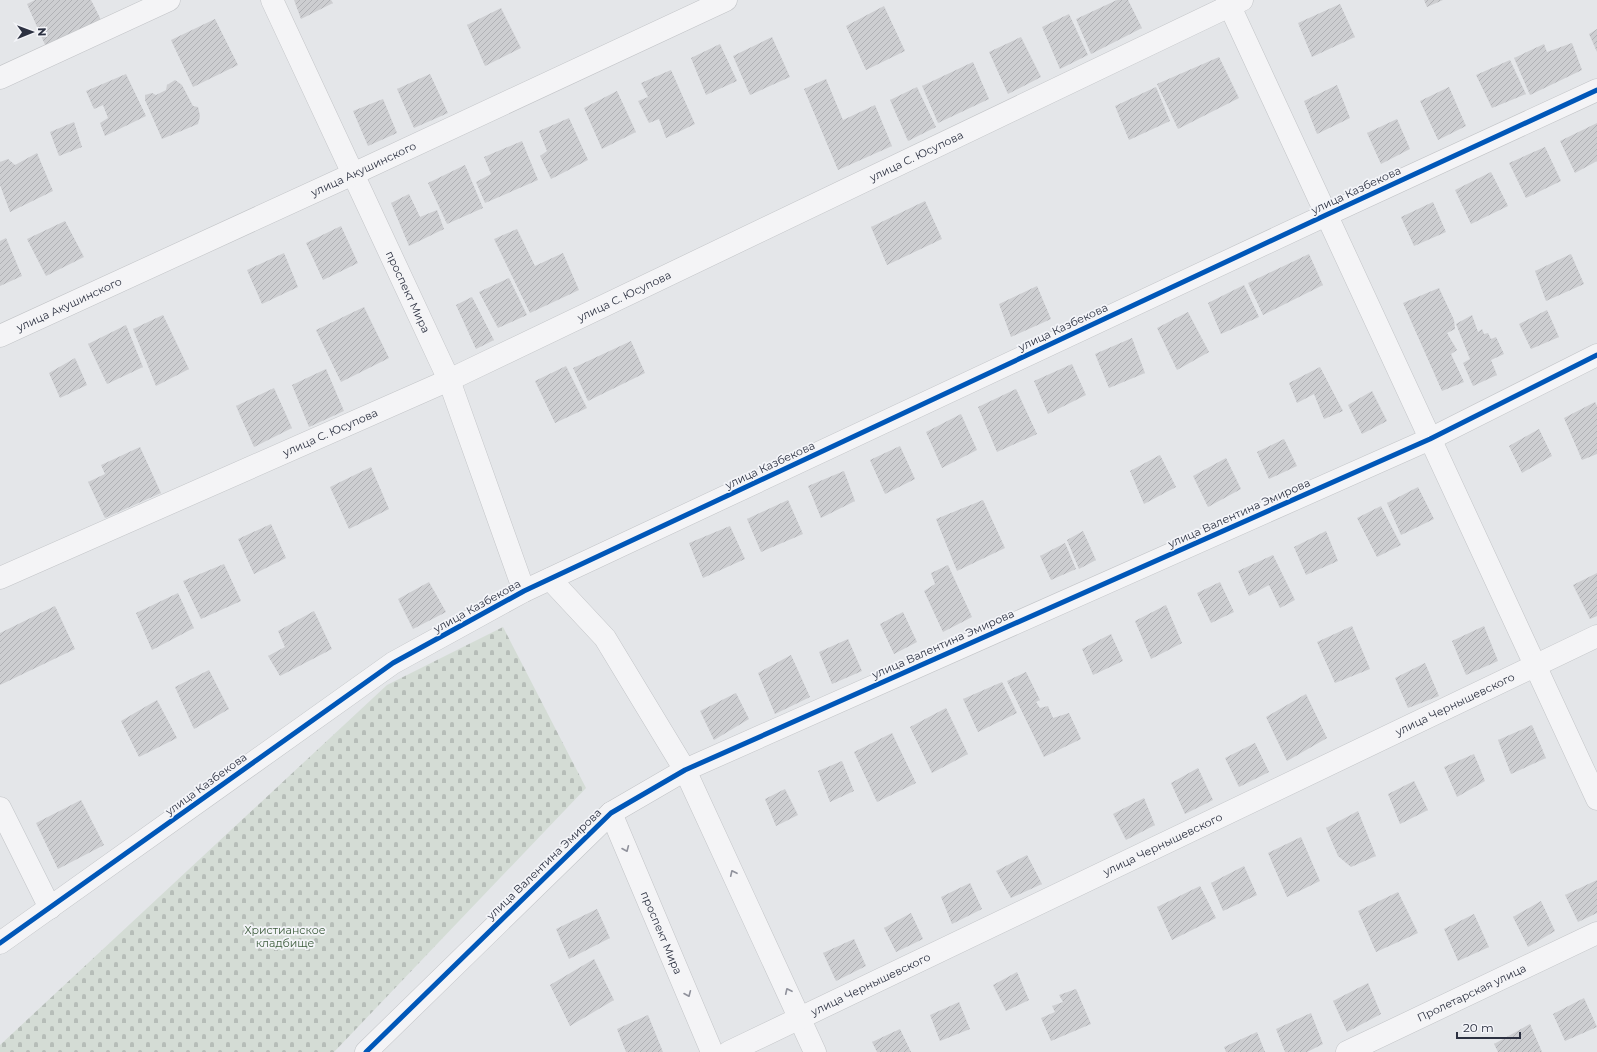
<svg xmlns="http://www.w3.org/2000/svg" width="1597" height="1052" font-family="Montserrat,sans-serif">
<defs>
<pattern id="cemetery-stones" width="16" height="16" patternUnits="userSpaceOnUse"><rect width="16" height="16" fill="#d4dcd5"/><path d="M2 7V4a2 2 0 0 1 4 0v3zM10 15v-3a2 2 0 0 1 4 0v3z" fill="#b6bdb8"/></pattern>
<pattern id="building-hatch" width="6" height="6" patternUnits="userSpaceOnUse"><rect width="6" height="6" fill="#cdced1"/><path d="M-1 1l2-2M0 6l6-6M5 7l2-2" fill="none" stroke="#b0b1b5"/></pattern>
</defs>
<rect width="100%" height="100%" fill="#e4e6e9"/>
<polygon fill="url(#cemetery-stones)" points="503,627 586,788 334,1052 0,1052 0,1045 387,685"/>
<g fill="url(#building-hatch)">
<polygon points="35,0 91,0 101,20 46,47 27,4"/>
<polygon points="294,0 331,0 333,3 301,19"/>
<polygon points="1117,0 1128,0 1142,28 1091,54 1076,19"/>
<polygon points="1424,0 1443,0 1427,7"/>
<polygon points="1340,4 1355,37 1312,57 1298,23"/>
<polygon points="884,6 905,51 866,70 846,26"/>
<polygon points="501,8 521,48 485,66 467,25"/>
<polygon points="1069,14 1088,55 1060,69 1042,27"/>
<polygon points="215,19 238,65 193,87 171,40"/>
<polygon points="1597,29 1597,52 1589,34"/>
<polygon points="772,37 790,77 750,95 733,56"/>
<polygon points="1021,37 1041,77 1008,94 989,52"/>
<polygon points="1572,43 1582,70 1530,95 1514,58 1544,44 1547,52"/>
<polygon points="720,44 737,81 706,95 691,58"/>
<polygon points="1219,57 1239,98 1178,129 1157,84"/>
<polygon points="1510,60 1526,94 1492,108 1476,75"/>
<polygon points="973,62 989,99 938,123 922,86"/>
<polygon points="671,70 695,124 666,138 659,119 649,123 638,101 648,97 641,83"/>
<polygon points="126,74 146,116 105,136 100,123 108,118 103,105 94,109 86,91"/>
<polygon points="430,74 448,113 414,128 397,89"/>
<polygon points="826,79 843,120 875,105 892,146 838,170 804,89"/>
<polygon points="175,80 182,85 193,106 198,107 200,116 198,124 162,139 145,100 145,95 152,93 156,95 166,90 167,85"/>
<polygon points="1337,85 1350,118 1317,134 1304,101"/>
<polygon points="917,87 936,127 908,141 890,100"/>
<polygon points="1156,87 1170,121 1129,140 1115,106"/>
<polygon points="1449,87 1466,126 1438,140 1420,101"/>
<polygon points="617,91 636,132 602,149 584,108"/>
<polygon points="383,99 397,133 368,146 353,111"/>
<polygon points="569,118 588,160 551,179 540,156 547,151 539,131"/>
<polygon points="1397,119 1410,149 1381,164 1367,133"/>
<polygon points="74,122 82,147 59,156 50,132"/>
<polygon points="1597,123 1597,161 1575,173 1560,141"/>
<polygon points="522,141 538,180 485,203 476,182 491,174 484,157"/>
<polygon points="1545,147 1561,181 1526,198 1509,163"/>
<polygon points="37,153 53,191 10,212 0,185 0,162 8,159 15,165"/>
<polygon points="465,165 483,208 447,224 428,183"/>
<polygon points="1491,172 1508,206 1471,224 1455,190"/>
<polygon points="409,194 420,217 437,210 444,229 409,246 391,203"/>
<polygon points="925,201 942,239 887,265 871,227"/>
<polygon points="1433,202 1446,232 1414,246 1401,217"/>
<polygon points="65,221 84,257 46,276 27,239"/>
<polygon points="341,226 358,263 323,280 306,243"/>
<polygon points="517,229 535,266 563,253 579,290 530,313 494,239"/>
<polygon points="6,238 22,276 0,286 0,241"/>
<polygon points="284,253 298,287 262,304 247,270"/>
<polygon points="1309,254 1323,285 1263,315 1248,283"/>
<polygon points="1571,254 1584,284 1546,301 1535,271"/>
<polygon points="509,278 527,315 498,328 479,292"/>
<polygon points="1244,285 1259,317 1221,334 1208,303"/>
<polygon points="1037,286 1051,319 1011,337 999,304"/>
<polygon points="1439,288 1454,320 1455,329 1447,333 1457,350 1451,354 1464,382 1442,391 1403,303"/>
<polygon points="472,297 494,340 476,349 456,305"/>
<polygon points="364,307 389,358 341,382 316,330"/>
<polygon points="1547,310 1559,337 1531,349 1519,324"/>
<polygon points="1188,312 1209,352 1177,370 1157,328"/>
<polygon points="163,315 189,369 156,386 133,329"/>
<polygon points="1472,315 1478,332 1482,329 1484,334 1488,333 1491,339 1496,337 1504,354 1491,360 1497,375 1473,386 1463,363 1470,359 1456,324"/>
<polygon points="126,325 143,367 107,384 88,344"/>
<polygon points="1132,338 1145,373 1109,388 1095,354"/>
<polygon points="631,341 645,373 588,401 573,368"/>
<polygon points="75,358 87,385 60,398 49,373"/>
<polygon points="1072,364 1086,395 1048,414 1034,381"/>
<polygon points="566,366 587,408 555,423 535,381"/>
<polygon points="1320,367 1343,411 1324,419 1314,394 1297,403 1289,383"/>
<polygon points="326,369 344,411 309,427 292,385"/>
<polygon points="274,388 292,428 254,447 236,406"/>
<polygon points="1016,389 1037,434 997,452 978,407"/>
<polygon points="1372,391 1387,421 1362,434 1348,405"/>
<polygon points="1595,402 1597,406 1597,454 1582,460 1564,418"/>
<polygon points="961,414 977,450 942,468 926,432"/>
<polygon points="1539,429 1552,456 1522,473 1509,446"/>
<polygon points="1284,439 1297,466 1269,479 1257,452"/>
<polygon points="900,446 915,479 885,494 870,460"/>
<polygon points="140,447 161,493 105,518 88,482 105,474 101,465"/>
<polygon points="1160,455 1176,487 1144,504 1130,471"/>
<polygon points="1226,458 1241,489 1208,507 1193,476"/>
<polygon points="371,467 389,509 349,529 330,487"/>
<polygon points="844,471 855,501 821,518 808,486"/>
<polygon points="1418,487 1434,519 1401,535 1387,503"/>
<polygon points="788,500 803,534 761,552 747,519"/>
<polygon points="983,500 1005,548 957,571 936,519"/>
<polygon points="1381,506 1401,545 1377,557 1357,518"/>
<polygon points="271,524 286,558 254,574 238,539"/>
<polygon points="730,526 745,559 703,578 689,543"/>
<polygon points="1083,531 1096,560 1079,569 1067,540"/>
<polygon points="1326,531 1338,561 1306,575 1294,547"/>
<polygon points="1065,543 1076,569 1051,580 1040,556"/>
<polygon points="1273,555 1295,600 1280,608 1269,585 1249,596 1238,571"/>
<polygon points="224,564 241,601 201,619 183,581"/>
<polygon points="948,565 972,617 943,632 924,591 935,584 931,573"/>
<polygon points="1597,573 1597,616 1590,619 1573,585"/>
<polygon points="429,582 446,612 413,629 398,599"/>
<polygon points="1220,582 1234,612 1211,623 1197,593"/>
<polygon points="178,593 194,628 152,650 136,613"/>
<polygon points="1166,605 1182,643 1151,659 1135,621"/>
<polygon points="55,606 75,649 0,685 0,633"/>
<polygon points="314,611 332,649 280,676 268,656 285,647 278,631"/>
<polygon points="903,612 917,642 894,654 880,624"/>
<polygon points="1352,626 1370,669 1335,683 1317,642"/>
<polygon points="1484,626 1498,661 1466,675 1452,641"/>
<polygon points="1111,634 1123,661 1093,675 1082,649"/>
<polygon points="848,639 862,671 832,684 819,652"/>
<polygon points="791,655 810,697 775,714 758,673"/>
<polygon points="1425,663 1439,696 1408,708 1395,678"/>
<polygon points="209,670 229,709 194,729 175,687"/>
<polygon points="1026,672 1040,700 1036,702 1040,708 1048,706 1053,718 1069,713 1081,739 1044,757 1007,681"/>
<polygon points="1002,682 1017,713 978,732 963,699"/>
<polygon points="736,693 749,719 714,740 700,711"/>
<polygon points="1306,694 1327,738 1287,761 1266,717"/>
<polygon points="157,700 177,738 139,757 121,721"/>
<polygon points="946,708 968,754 932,773 910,727"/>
<polygon points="1532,725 1546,758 1511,774 1498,740"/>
<polygon points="892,733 916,783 877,802 854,752"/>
<polygon points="1255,743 1269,772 1239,787 1225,758"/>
<polygon points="1474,754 1485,781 1457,797 1444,767"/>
<polygon points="842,761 854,791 830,802 818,771"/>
<polygon points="1198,768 1213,800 1185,814 1171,783"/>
<polygon points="1414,781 1428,810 1400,824 1388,794"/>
<polygon points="785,789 798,815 776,826 765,799"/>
<polygon points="1144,798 1155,825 1126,840 1113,814"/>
<polygon points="81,800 104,845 58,869 36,823"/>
<polygon points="1358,811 1376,856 1351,867 1338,856 1326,828"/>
<polygon points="1301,837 1320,881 1287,897 1268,853"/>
<polygon points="1027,855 1042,884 1011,898 996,871"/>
<polygon points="1244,866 1257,895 1223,911 1211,883"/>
<polygon points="1597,880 1597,913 1578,922 1565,895"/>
<polygon points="970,883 982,909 952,924 941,897"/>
<polygon points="1200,886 1216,918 1172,940 1157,907"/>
<polygon points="1398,892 1418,933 1376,952 1358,911"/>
<polygon points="1541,901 1555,931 1528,947 1513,917"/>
<polygon points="597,909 610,938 569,959 556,929"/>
<polygon points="911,913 923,939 896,952 884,928"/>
<polygon points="1474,914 1489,947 1458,961 1444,929"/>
<polygon points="854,939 866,966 836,981 823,953"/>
<polygon points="594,959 614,1000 570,1026 550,985"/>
<polygon points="1017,972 1029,1000 1006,1011 993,985"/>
<polygon points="1368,983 1381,1014 1347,1032 1333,1001"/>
<polygon points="1076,989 1091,1024 1051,1041 1041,1018 1055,1012 1052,1006 1063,1002 1059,995"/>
<polygon points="1584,998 1597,1027 1565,1041 1553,1014"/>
<polygon points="959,1002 970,1029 940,1041 930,1015"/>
<polygon points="1311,1013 1323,1044 1307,1052 1285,1052 1276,1029"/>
<polygon points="648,1015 663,1052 626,1052 617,1029"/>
<polygon points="1530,1024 1542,1052 1498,1052 1494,1044"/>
<polygon points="900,1029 911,1052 877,1052 872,1042"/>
<polygon points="1257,1032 1265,1052 1226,1052 1224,1047"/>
</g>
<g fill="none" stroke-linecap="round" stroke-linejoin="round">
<g stroke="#c2c4c7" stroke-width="23">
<g id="minor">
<path id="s1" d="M272 0 449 380 524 591"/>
<polyline points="1227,0 1597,799"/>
<polyline points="0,78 169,0"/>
<path id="s2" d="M0 336 353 174 726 0"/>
<path id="s3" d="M0 578 449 380 1242 0"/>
<polyline points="550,579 605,638 685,770 815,1052"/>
<polyline points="0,808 50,908"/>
<path id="s4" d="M611 813 712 1052"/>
<polyline points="0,943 393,663 524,591 1326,215 1597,90"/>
<polyline points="366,1052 611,813 685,770 1430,439 1597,355"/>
<path id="s5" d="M729 1052 1597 636"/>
<path id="s6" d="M1347 1052 1597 933"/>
</g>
</g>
<use href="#minor" stroke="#f4f4f6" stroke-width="22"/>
<g stroke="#f3f4f8" stroke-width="8">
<g id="cycleway">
<polyline points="0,943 393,663 524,591 1326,215 1597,90"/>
<polyline points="366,1052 611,813 685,770 1430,439 1597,355"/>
</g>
</g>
<use href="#cycleway" stroke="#0057b8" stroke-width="5"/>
</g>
<defs><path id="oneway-chevron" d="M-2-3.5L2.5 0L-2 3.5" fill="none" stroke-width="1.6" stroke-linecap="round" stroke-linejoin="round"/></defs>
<g stroke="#90929c">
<use href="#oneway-chevron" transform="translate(626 849) rotate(67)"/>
<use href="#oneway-chevron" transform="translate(733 873) rotate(-115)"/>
<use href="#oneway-chevron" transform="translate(788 991) rotate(-115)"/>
<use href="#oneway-chevron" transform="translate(688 994) rotate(67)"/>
</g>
<g text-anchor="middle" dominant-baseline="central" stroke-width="3.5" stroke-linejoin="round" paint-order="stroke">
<g font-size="11" fill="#2c3141" stroke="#f3f4f8">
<text stroke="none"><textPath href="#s3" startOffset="1009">улица С. Юсупова</textPath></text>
<text stroke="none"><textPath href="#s2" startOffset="400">улица Акушинского</textPath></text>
<text transform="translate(1356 190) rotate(-25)">улица Казбекова</text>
<text stroke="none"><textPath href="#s1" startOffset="322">проспект Мира</textPath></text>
<text stroke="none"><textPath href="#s3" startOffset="685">улица С. Юсупова</textPath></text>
<text stroke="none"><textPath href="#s2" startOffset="76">улица Акушинского</textPath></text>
<text transform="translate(1063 327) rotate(-25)">улица Казбекова</text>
<text stroke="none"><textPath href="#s3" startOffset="361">улица С. Юсупова</textPath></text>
<text transform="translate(770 465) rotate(-25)">улица Казбекова</text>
<text transform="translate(1239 513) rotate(-24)">улица Валентина Эмирова</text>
<text transform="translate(477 606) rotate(-29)">улица Казбекова</text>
<text transform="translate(943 644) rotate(-24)">улица Валентина Эмирова</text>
<text stroke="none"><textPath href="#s5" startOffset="805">улица Чернышевского</textPath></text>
<text transform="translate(206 784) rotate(-36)">улица Казбекова</text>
<text stroke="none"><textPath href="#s5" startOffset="481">улица Чернышевского</textPath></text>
<text transform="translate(544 864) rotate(-44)">улица Валентина Эмирова</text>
<text stroke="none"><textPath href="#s4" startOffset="130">проспект Мира</textPath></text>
<text stroke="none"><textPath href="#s5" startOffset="157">улица Чернышевского</textPath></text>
<text stroke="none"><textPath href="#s6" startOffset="138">Пролетарская улица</textPath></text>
</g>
<g font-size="11" fill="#3c5c3b" stroke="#f3f4f8">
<text x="285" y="930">Христианское<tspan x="285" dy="13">кладбище</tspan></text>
</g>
</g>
<g transform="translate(32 32) rotate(89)" stroke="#f3f4f8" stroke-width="3" paint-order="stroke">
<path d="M0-3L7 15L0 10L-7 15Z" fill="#2c3141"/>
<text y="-6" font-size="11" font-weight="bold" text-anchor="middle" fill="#2c3141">N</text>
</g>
<path d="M1457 1032v6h63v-6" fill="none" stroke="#2c3141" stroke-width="2"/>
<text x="1463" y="1032" font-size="12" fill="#2c3141" stroke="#f3f4f8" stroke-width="3" paint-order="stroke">20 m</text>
</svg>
